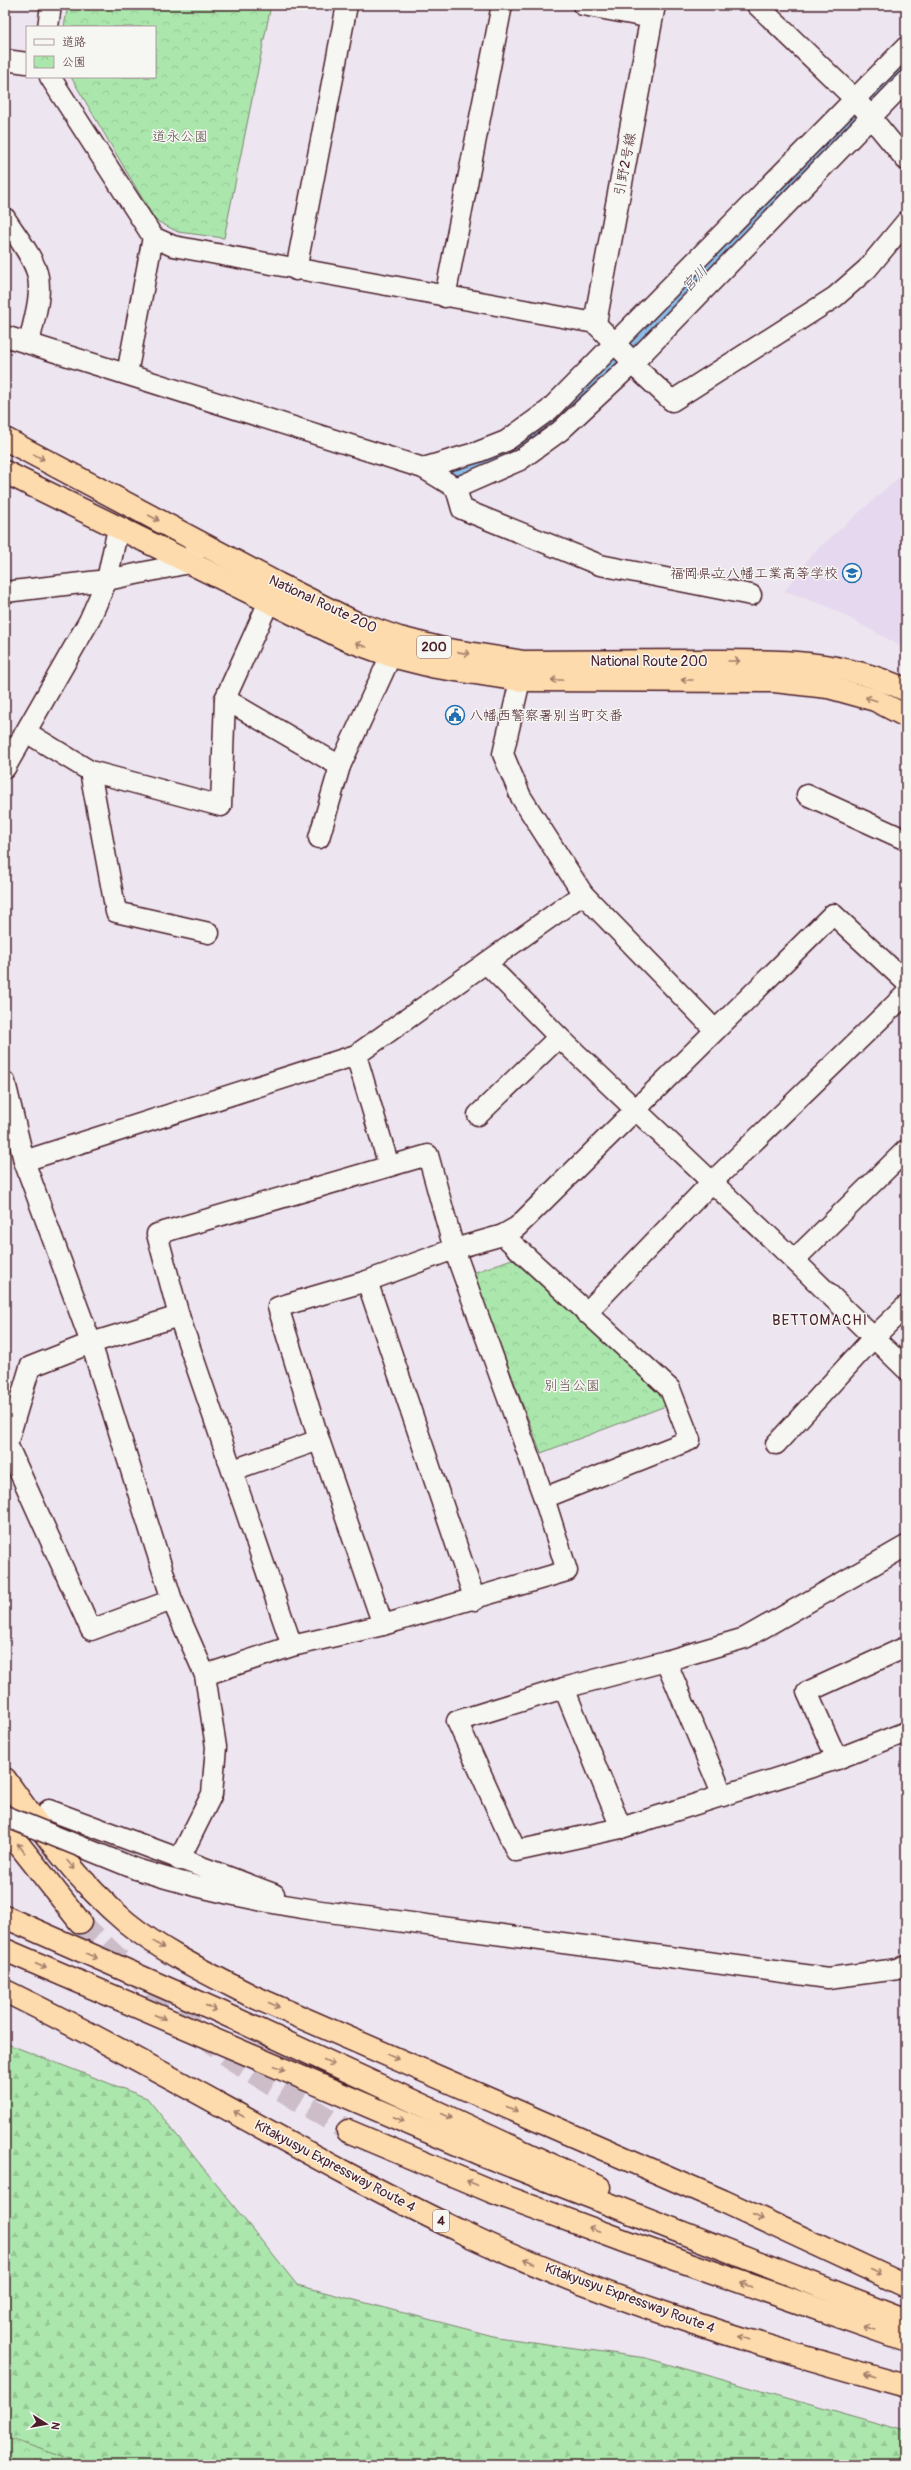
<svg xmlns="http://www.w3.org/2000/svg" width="911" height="2470" font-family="Pangolin,'Klee One',sans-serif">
<defs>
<pattern id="forest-firs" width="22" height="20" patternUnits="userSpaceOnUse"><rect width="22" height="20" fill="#abe7ad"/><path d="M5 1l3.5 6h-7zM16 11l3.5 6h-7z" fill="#95c695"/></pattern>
<pattern id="park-crowns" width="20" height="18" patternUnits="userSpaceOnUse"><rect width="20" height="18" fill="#abe7ad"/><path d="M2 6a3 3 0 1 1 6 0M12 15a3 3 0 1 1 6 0" fill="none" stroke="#95c695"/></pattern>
</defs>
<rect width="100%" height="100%" fill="#ede5f0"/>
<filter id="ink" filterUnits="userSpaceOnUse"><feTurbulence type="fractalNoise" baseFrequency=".025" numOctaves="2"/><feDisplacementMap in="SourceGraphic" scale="8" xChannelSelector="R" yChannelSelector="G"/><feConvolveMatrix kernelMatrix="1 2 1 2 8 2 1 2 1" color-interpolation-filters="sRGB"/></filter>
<g filter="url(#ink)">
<polygon fill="#e6d9ef" points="906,471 906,649 829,607 785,591 811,555"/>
<polygon fill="url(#forest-firs)" stroke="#7a836c" points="5,2043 147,2098 297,2285 497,2337 646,2358 906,2432 906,2465 5,2465"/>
<g fill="url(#park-crowns)" stroke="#7a836c">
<polygon points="68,5 271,5 224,238 178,232 155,220 71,77 155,77 155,27 64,27"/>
<polygon points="512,1259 671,1404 541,1453 473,1273"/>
<polygon points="5,2437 87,2465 5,2465"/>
</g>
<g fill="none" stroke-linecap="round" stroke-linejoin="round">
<polyline stroke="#8bbee8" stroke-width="35" points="467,472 504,458 540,432 608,368 906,64"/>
<polyline stroke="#ccbdc9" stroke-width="22" stroke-dasharray="22 11" stroke-linecap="butt" points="80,1922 157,1996 230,2058 348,2131"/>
<g stroke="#4a1f2b" stroke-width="23">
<g id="minor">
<polyline points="583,5 652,18"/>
<polyline points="757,5 859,103 906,160"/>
<polyline points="48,27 51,5"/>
<polyline points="5,60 27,63"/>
<polyline points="50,77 153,237 173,246 595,323 630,359 632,364 672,401 835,297 867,269 906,222"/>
<path d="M5 218C15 234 35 259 38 277 42 297 33 323 29 343"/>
<polyline points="296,270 347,5"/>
<polyline points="445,297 502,5"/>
<polyline points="5,336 423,468 456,488 462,509 600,565 751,595"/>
<polyline points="127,374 153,237"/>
<polyline points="423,468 478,452 506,441 549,410 906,47"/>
<polyline points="456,488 520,460 560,431 632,364 906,81"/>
<polyline points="5,592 107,580 189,563 200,542"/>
<polyline points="524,663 503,754 521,797 583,894 715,1030"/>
<polyline points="225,699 276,586"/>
<polyline points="26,732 90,771 116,912 209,933"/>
<polyline points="340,766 398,640"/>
<polyline points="5,768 89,621 107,580 118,528"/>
<polyline points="90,771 221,806 225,699 340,766 319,838"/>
<polyline points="807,795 906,840"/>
<polyline points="486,963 559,1037 794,1260 906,1369"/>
<polyline points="356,1055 389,1166"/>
<polyline points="5,1082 24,1161 91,1343 172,1600 205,1675 216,1747 212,1794 179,1860"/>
<polyline points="478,1115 559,1037"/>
<polyline points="24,1161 356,1055 583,894"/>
<polyline points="503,1235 517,1227 833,914 906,982"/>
<polyline points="794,1260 906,1150"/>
<polyline points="367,1281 475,1600"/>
<polyline points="586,1313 711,1183 906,994"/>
<polyline points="776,1444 873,1338 906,1306"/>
<polyline points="233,1470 319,1440"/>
<polyline points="906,1546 745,1638 666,1661 564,1688 457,1721 516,1851 621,1828 837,1759 906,1732"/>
<polyline points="172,1600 91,1630 7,1444 30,1367 91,1343 179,1316"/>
<polyline points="383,1625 319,1440 278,1307 367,1281 454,1249 503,1235 670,1389 690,1440 544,1498"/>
<polyline points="666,1661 723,1796"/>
<polyline points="205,1675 292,1646 383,1625 567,1571 544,1498 454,1249 428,1155 157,1234 179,1316 292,1646"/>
<polyline points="564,1688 621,1828"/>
<polyline points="837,1759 807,1692 906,1647"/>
<polyline points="49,1810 274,1894"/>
<path d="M136 1869C199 1889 255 1901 321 1911L828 1978 898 1969 906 1965"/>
</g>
</g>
<g stroke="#4a1f2b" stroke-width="25">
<polyline id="tertiary" points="595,323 654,5"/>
</g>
<g stroke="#4a1f2b" stroke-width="25">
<g id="trunk">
<path d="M5 439 278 584 356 623 399 638 443 649 524 662C579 662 634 661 688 661 763 661 837 657 906 690"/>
<polyline points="5,472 345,639 392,656 436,667 521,680 774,681 828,687 875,700 906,716"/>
</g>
</g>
<g stroke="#4a1f2b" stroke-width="25">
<g id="motorway">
<path d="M5 1779C41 1830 78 1882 126 1922 164 1953 209 1974 252 1996L723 2201 906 2286"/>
<polyline points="5,1827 80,1922"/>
<polyline points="5,1917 216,2010 599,2187"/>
<polyline points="5,1950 478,2153 906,2320"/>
<path d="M5 1991C161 2067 309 2159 466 2234 606 2300 757 2345 906 2386"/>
<polyline points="348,2131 493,2192 630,2243 906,2340"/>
</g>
</g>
<use href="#minor" stroke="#f6f6f2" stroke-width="20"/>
<use href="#tertiary" stroke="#f6f6f2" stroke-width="22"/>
<use href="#trunk" stroke="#fedbac" stroke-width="22"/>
<use href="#motorway" stroke="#fedbac" stroke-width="22"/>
<g stroke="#4a1f2b" stroke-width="23" stroke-linecap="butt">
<polyline id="minor-bridge" points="5,1816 136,1869"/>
</g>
<use href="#minor-bridge" stroke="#f6f6f2" stroke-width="20"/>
</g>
<defs><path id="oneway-shaft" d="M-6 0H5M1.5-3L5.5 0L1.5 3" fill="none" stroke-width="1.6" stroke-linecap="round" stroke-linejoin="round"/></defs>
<g stroke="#a47d6c">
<use href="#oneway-shaft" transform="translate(39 457) rotate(28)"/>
<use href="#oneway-shaft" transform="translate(154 518) rotate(28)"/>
<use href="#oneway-shaft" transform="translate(361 645) rotate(-161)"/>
<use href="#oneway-shaft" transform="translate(464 653) rotate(11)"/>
<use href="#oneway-shaft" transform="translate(734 661)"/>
<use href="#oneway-shaft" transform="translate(557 680) rotate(-180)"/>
<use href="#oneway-shaft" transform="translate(687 680) rotate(-180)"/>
<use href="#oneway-shaft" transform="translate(871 699) rotate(-162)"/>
<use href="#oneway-shaft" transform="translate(21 1848) rotate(-127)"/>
<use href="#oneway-shaft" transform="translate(71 1865) rotate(49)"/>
<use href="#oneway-shaft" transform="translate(159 1945) rotate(34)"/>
<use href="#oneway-shaft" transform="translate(92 1956) rotate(24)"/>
<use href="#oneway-shaft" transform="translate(41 1966) rotate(23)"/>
<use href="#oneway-shaft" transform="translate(274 2005) rotate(24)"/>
<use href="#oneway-shaft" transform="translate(211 2008) rotate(24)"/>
<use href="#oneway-shaft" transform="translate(160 2017) rotate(23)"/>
<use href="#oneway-shaft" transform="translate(393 2057) rotate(24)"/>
<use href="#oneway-shaft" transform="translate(329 2062) rotate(25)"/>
<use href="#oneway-shaft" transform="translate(280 2068) rotate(23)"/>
<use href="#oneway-shaft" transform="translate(512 2109) rotate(24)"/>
<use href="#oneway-shaft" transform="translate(239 2114) rotate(-150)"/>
<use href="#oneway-shaft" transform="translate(447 2116) rotate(25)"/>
<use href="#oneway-shaft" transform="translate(399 2119) rotate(23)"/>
<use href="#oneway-shaft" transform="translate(472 2183) rotate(-157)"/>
<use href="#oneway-shaft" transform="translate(758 2217) rotate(25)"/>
<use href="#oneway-shaft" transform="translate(594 2229) rotate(-159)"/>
<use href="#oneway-shaft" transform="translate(529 2261) rotate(-157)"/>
<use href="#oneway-shaft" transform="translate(876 2272) rotate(25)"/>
<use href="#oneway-shaft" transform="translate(746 2285) rotate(-160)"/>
<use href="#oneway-shaft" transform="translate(869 2328) rotate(-161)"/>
<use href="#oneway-shaft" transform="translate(744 2338) rotate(-163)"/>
<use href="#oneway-shaft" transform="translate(869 2375) rotate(-164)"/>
</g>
</g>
<defs>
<g id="school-ring" transform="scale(1)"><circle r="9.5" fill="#f6f6f2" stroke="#1f6fb2" stroke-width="1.5"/><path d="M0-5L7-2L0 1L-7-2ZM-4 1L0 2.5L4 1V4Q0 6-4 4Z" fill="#1f6fb2"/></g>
<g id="civic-ring" transform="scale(1)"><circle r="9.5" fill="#f6f6f2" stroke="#1f6fb2" stroke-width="1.5"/><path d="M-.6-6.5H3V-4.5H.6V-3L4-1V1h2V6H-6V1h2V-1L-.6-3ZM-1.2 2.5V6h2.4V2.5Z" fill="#1f6fb2"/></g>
</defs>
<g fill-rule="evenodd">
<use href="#school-ring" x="852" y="573"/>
<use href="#civic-ring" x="455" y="715"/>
</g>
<g text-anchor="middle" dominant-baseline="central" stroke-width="3" stroke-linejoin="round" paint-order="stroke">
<g fill="#f6f6f2" stroke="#7e6067" stroke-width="1">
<rect x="417" y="636" width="34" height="22" rx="3"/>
<rect x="433" y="2210" width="16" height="22" rx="3"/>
</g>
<g font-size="13" font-weight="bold" fill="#4a1f2b">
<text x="434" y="647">200</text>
<text x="441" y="2221">4</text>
</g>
<g font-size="14" fill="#62514c" stroke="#f6f6f2">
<text x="180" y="136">道永公園</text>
<text x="572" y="1385">別当公園</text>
</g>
<g font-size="14" fill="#4a1f2b" stroke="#f6f6f2">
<text transform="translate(625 164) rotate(-79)">引野2号線</text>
<text transform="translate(323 604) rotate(25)">National Route 200</text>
<text x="649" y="661">National Route 200</text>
<text transform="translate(335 2166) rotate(28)">Kitakyusyu Expressway Route 4</text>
<text transform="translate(630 2298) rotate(20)">Kitakyusyu Expressway Route 4</text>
</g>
<g font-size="14" fill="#4a1f2b" stroke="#f6f6f2" text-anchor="end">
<text x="838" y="573">福岡県立八幡工業高等学校</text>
<text x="469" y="715" text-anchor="start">八幡西警察署別当町交番</text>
</g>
<g font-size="15" font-style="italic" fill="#5e4f64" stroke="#f6f6f2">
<text transform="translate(695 279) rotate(-46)">宮川</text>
</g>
<g font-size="15" letter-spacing="1" fill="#4a1f2b" stroke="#f6f6f2">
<text x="820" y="1320">BETTOMACHI</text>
</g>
</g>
<rect width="911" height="2470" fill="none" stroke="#f6f6f2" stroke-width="20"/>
<rect x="10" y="10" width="891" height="2450" fill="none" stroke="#4a1f2b" stroke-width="1.5" filter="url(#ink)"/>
<rect x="26" y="26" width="130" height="52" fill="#f6f6f2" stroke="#b1a0a2"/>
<rect x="34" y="39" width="20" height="6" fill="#f6f6f2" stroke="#b1a0a2"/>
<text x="62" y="46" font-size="12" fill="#4a1f2b">道路</text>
<rect x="34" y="56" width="20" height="12" fill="url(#park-crowns)" stroke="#b1a0a2"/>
<text x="62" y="66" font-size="12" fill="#4a1f2b">公園</text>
<g transform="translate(46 2424) rotate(101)" stroke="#f6f6f2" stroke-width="3" paint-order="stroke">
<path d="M0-3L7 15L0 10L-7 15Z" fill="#4a1f2b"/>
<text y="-6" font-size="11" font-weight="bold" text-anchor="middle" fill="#4a1f2b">N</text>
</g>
</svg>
